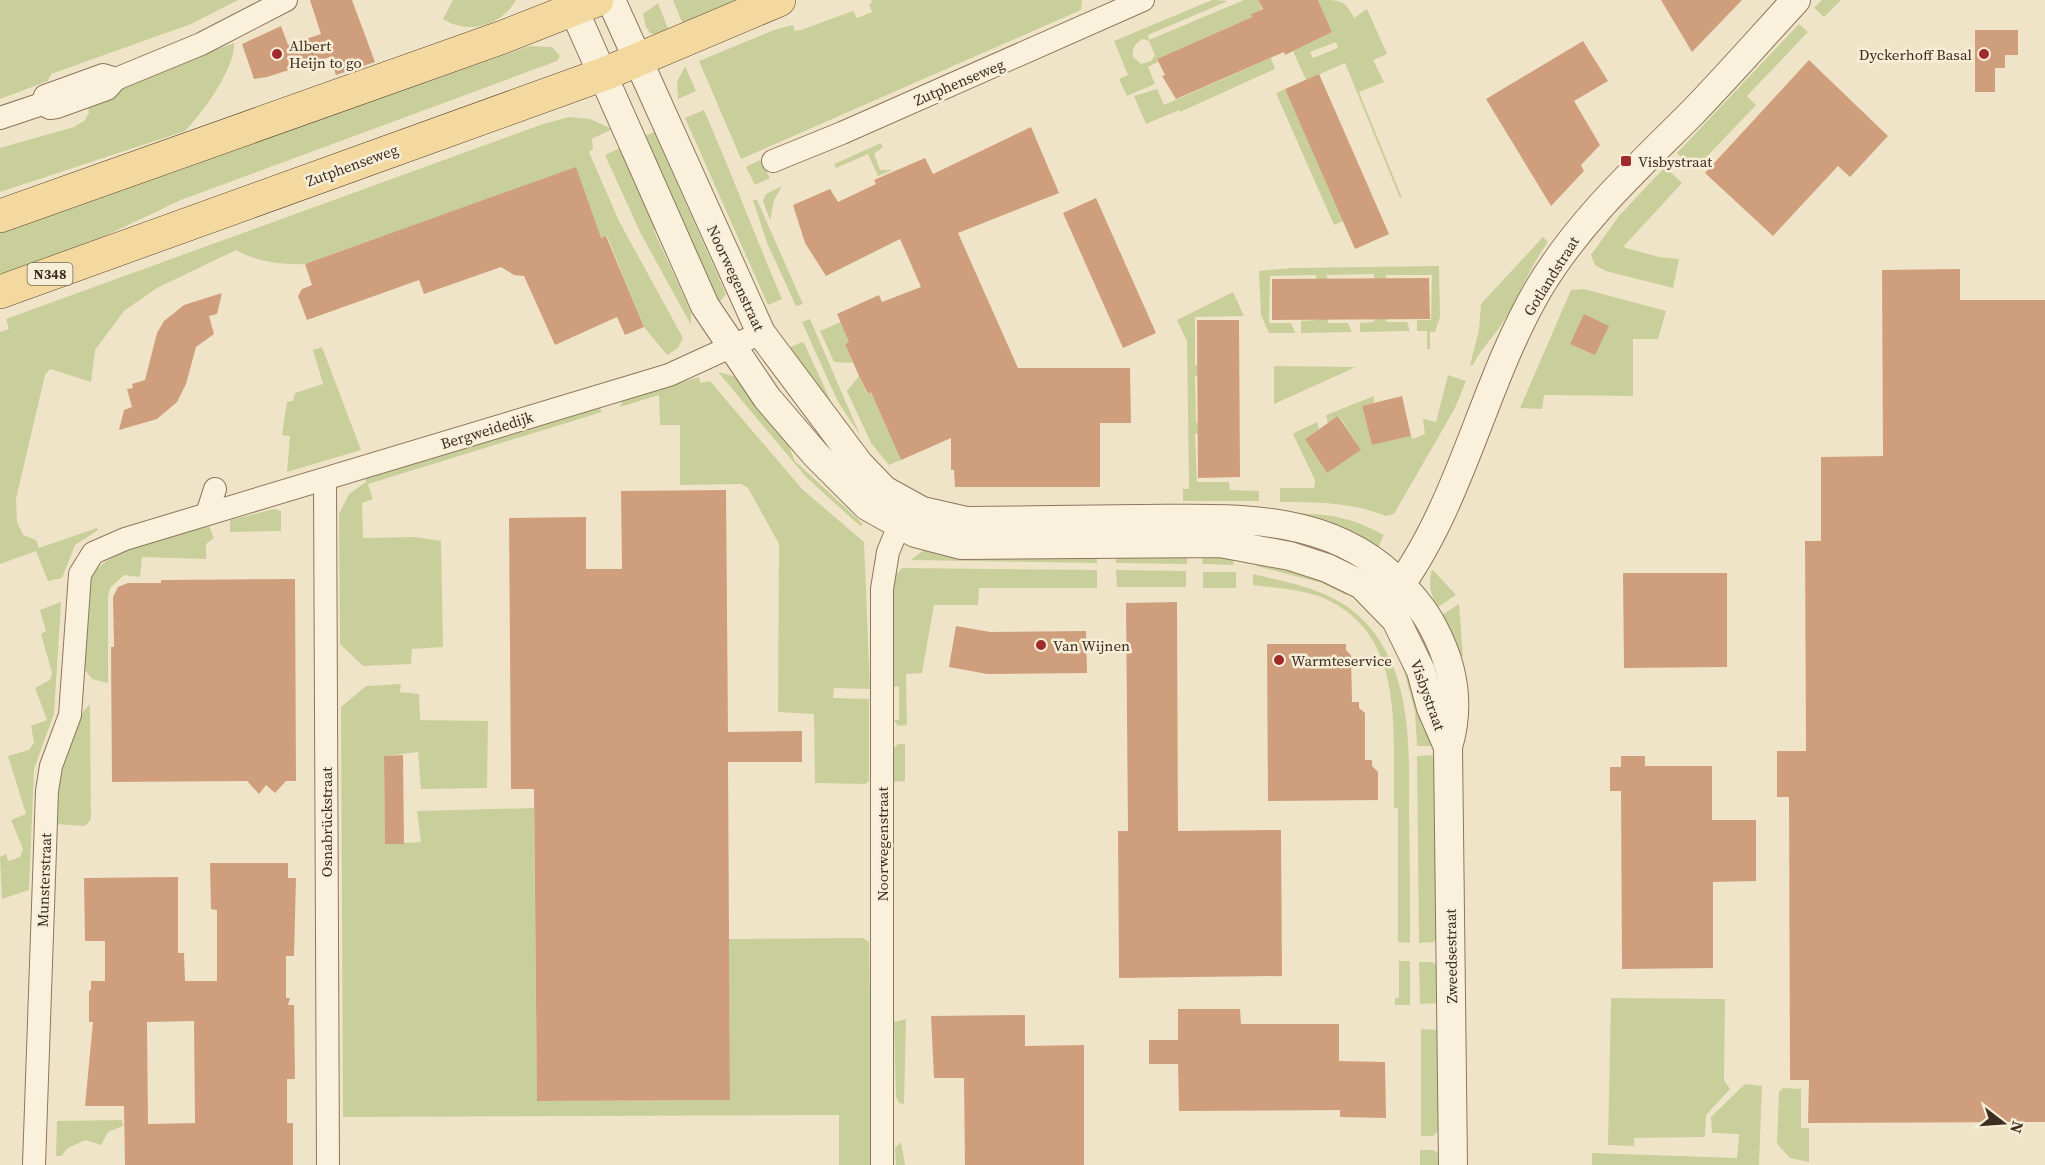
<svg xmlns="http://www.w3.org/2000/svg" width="2045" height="1165" font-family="'Source Serif 4',serif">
<rect width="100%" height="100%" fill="#f0e4c8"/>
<g fill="#c9cf9b" fill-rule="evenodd">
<polygon points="0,0 238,0 191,24 51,74 48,81 0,99"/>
<path d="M453 0H516C501 26 468 35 443 19Z"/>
<polygon points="673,0 755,0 684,27"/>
<polygon points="871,0 1082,0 1081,10 1065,17 741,159 699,61 774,30 793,25 795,31 801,30 853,11 857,18 872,12 869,4 872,3"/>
<path d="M1212 0 1228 1 1148 35 1149 40 1244 0H1258L1262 9 1251 14 1252 17 1157 59 1158 62 1148 67 1155 84 1127 96 1119 79 1128 75 1114 41ZM1143 39 1149 41 1155 55 1151 61 1141 64 1133 57C1132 48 1135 43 1143 39Z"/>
<path d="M1318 0C1341 0 1345 0 1354 18L1367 9 1387 54 1373 60 1384 82 1359 92 1402 198H1400L1345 63 1306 80 1293 51 1332 32ZM1336 42 1338 48 1313 58 1310 52Z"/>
<polygon points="1822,0 1841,0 1824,17 1814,8"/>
<polygon points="658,3 669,31 659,35 650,33 646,27 643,14"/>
<polygon points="1799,24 1808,32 1747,96 1756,105 1694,170 1677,153"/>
<path d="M234 43C236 67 202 114 185 131L0 192V148L74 127 84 121 89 113 87 104 164 68Z"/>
<polygon points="530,46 552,47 560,56 557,61 181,200 75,250 0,276 0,231"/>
<polygon points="1271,58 1275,69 1180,112 1179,110 1146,124 1134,96 1157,89 1164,105"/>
<polygon points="685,66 696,91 678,99 677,82"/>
<polygon points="1285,89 1343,221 1334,225 1276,93"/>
<path d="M704 110C731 172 755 236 782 299L768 305 685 118Z"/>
<path d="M569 117 590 119 612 129 592 139 593 149 589 152 619 221 683 338 678 348 667 355 644 327 607 236 600 238 576 168 305 264C282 265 256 262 236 250L157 288 124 311 95 350 91 382 50 369 45 375 16 499 17 522 23 535 36 540 39 548 97 528 98 530 75 545 62 578 48 581 36 551 0 564V332L9 329 6 319 543 124Z"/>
<polygon points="654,132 726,294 719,303 645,136"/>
<polygon points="881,143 883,147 874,154 880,170 893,170 878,176 868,154 836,168 834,164"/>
<polygon points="627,145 660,217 654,231 691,312 691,325 640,232 605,155"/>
<polygon points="760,160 770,178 755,185 746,167"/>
<polygon points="1665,167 1682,183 1623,247 1659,257 1679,259 1673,288 1606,271 1595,265 1591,255 1619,216"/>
<polygon points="782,186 774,200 770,220 763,201 766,194"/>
<polygon points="753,200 757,200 803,304 796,306 767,243"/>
<path d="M1543 237 1548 242C1530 267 1520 294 1505 319 1495 336 1481 348 1473 365H1470L1479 330 1481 304Z"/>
<polygon points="1439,266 1440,317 1435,332 1430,332 1430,349 1427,349 1427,331 1417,331 1417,320 1431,320 1432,275 1386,275 1386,322 1407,322 1410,331 1360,332 1360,323 1374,322 1374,274 1327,275 1328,323 1348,323 1352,332 1301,333 1301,321 1317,320 1316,275 1270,276 1269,323 1291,323 1295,333 1269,333 1261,315 1259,271 1293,268"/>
<polygon points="1584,289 1666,311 1658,339 1633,339 1633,396 1544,395 1542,409 1520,408 1571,290"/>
<polygon points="1233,292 1244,316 1195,317 1195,365 1236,365 1236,376 1195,376 1196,423 1239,423 1239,432 1195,434 1197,482 1229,482 1230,490 1259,491 1259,501 1183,501 1183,489 1189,489 1187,341 1177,320"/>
<polygon points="810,319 860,435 838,402 802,322"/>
<polygon points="841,322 849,342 845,344 853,363 834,362 820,331"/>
<polygon points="802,342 804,343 834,408 786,349"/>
<polygon points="322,347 361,450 287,472 290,436 282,435 287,402 293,401 295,393 323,384 313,350"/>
<polygon points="1274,366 1356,367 1274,404"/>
<polygon points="718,372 744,379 781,426 795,461 863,524 860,526 806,477"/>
<path d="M1448 375 1466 381 1455 408 1394 514 1386 516C1350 502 1318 502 1280 502V488H1314L1315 480 1293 434 1296 432 1317 422 1319 429 1305 439 1328 472 1361 450 1339 416 1328 423 1326 415 1374 396V403L1362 406 1372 445 1411 436 1413 439 1425 434 1423 419 1436 422Z"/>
<polygon points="859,376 867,394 871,392 901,460 889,465 871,443 847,391"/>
<polygon points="699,377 700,383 710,381 802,489 864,542 870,689 834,688 833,698 869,699 869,781 865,784 815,783 814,714 778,712 779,544 748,488 741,484 680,485 680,425 660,425 659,395 620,407 623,400"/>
<polygon points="599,406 602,412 368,484 373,499 362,503 363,538 415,537 441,541 443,647 412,649 411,664 363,666 340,644 339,514 349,494 366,482 365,477"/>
<polygon points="274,509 281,511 281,531 230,532 230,520"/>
<path d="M1281 513C1324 514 1345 514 1384 535L1378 548Z"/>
<path d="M209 526 214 538 206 544V559L142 557 140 577 124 575 110 588 108 597V683L92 679 83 668C84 641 83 611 88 584 95 550 178 535 209 526Z"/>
<polygon points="939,548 1097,550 1097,563 911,560 923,551"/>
<polygon points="1187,552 1187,564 1116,563 1116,553"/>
<polygon points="1204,552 1232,557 1234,565 1202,564"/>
<polygon points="1271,560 1351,593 1346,595 1322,583 1256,566"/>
<polygon points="902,568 1097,570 1097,588 979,588 978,605 934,605 922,673 906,674 907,725 898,726 894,720 899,720 899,686 893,687 893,585 896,575"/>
<path d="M1432 569 1456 595 1438 607C1430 595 1428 583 1432 569Z"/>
<polygon points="1116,570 1186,571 1186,587 1117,587"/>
<rect x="1203" y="572" width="33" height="16"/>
<path d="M1253 574C1290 583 1333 590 1361 618 1414 670 1409 747 1409 815 1410 858 1410 900 1410 943L1398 942V808H1394C1392 732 1408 633 1321 597 1300 589 1276 588 1253 585Z"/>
<polygon points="61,602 54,714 34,769 29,890 2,899 0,857 6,854 8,861 20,857 23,849 11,820 26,814 8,756 29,750 34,743 31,726 47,720 35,688 50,680 52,673 41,634 46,631 40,610"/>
<polygon points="1459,604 1463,656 1459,656 1442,615"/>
<polygon points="1403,640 1428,726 1431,746 1417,746 1415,712 1401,660"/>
<polygon points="401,684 400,692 419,694 420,720 488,721 487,788 421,789 418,752 384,756 385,844 421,842 417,811 534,808 537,1101 730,1100 729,939 863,938 869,942 873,1165 839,1165 839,1115 343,1117 341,707 366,686"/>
<path d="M90 704 91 819 85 826 56 824C58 786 61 732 90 704Z"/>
<polygon points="898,744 905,744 905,781 893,782 893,749"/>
<polygon points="1433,755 1442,847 1438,938 1433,942 1419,943 1417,756"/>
<polygon points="1399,961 1410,961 1410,1005 1395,1005 1395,998 1399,998"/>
<polygon points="1419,962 1432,962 1438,966 1440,1003 1420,1004"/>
<polygon points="1611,998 1725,999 1724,1080 1730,1089 1706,1115 1705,1137 1634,1138 1634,1146 1608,1145"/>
<polygon points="906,1019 904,1104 899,1103 896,1097 894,1022"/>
<polygon points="1421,1029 1439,1030 1443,1126 1433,1136 1421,1136"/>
<polygon points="1745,1084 1762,1086 1759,1165 1592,1165 1592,1153 1737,1158 1739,1134 1712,1133 1711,1117"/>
<polygon points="1783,1088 1801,1089 1801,1128 1809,1128 1809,1162 1790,1158 1777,1144 1779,1092"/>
<polygon points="122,1120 123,1126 108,1132 101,1145 85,1140 68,1148 61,1156 56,1156 57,1121"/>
<polygon points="901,1142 905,1165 896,1165 895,1148"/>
<polygon points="1420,1150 1433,1150 1439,1154 1438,1165 1420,1165"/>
</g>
<g fill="#cf9f7d" fill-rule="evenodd">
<polygon points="310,0 352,0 375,62 336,75 330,57 267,77 254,79 242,44 281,26 288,45 321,34"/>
<polygon points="1258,0 1318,0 1332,32 1285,55 1284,52 1176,99 1162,76 1165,75 1157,59 1252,17 1251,14 1263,9"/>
<polygon points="1661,0 1742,0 1692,52"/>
<polygon points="1975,30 2018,30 2018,55 2005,55 2005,68 1995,68 1995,92 1975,92"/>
<polygon points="1583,41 1608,81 1574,101 1600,145 1581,165 1584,171 1551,206 1486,99"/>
<polygon points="1809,60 1888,136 1850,177 1838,166 1773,236 1705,173"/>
<polygon points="1319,74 1389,234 1355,249 1285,89"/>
<polygon points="1031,127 1059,193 958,233 1018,368 1130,368 1131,423 1100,423 1100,487 955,487 954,470 951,470 951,438 901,460 871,392 868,394 859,376 845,344 849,342 837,314 879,295 882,302 921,287 900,239 826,276 805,243 793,205 830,189 838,202 876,184 874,180 925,158 933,174"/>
<polygon points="576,167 601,238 606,236 644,327 625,335 617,317 555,345 524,276 514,275 501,267 424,294 419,280 307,320 298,296 302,289 312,285 305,264"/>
<polygon points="1096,198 1156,333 1123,348 1063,213"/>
<polygon points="1960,269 1960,300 2045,300 2045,1122 1808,1123 1809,1080 1790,1080 1789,797 1777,797 1777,751 1806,751 1805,541 1821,541 1821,457 1883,456 1882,270"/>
<polygon points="1429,278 1430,319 1272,320 1272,279"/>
<polygon points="222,293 217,314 209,316 214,334 196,347 186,384 177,402 157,419 119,430 124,410 132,407 127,389 133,388 132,384 145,380 157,333 164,321 184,305"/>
<polygon points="1584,314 1609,326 1595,355 1570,344"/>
<polygon points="1197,320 1239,320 1240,477 1198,478"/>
<polygon points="1402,396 1411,436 1372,445 1362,406"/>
<polygon points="1338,416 1361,450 1327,473 1305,439"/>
<polygon points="726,490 728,732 802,731 802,762 728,762 730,1100 537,1101 534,789 511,789 509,518 586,517 586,569 622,569 621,491"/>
<polygon points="1623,573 1727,573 1727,667 1624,668"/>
<polygon points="295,579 296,781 286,781 275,793 266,785 259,794 247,781 112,782 111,647 114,647 113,597 118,587 128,583 161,583 161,580"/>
<polygon points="1177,602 1178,831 1281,830 1282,976 1119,978 1118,831 1128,831 1126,603"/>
<polygon points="956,626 990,632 1086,631 1087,673 987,674 949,667"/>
<polygon points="1267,644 1346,644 1346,650 1351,655 1352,702 1359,702 1359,708 1365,713 1365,760 1372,760 1372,766 1378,772 1378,800 1268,801"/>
<polygon points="403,755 404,844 385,844 384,756"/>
<polygon points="1621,756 1645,756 1645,766 1712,766 1712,820 1756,820 1756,881 1713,882 1713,968 1622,969 1621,791 1610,791 1610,767 1621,767"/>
<path d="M210 863H288V878H296L294 956H286V998H290L288 1005H294L295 1079H287V1123H293V1165H125L124 1106H85L93 1022H89V991L91 990V981H105V941H85L84 878 178 877V953H184L185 981H217V910L211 909ZM194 1021 195 1123 148 1124 147 1022Z"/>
<polygon points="1178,1009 1240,1009 1241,1024 1339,1024 1339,1061 1385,1062 1386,1118 1340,1117 1340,1110 1179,1111 1178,1064 1149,1064 1149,1040 1178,1040"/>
<polygon points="1025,1015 1025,1046 1084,1045 1084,1165 965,1165 964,1078 934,1078 931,1016"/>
</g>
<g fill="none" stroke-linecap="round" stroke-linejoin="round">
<g stroke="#8d765c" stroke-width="24">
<g id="minor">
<polygon points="103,75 116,79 107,89 57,107 50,108 42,104 45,96"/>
<polyline points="116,79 201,44 286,0"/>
<polyline points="0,118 42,104"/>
<polyline points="773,161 842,133 1143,0"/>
<polyline points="325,480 328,1165"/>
<polyline points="207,514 215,489"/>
<polyline points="34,1165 47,791 51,766 70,715 80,574 93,553 125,539 669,375 761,333"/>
<polyline points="882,1165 882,589 888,552 905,511"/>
</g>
</g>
<g stroke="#8d765c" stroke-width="30">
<g id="tertiary">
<path d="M611 0 761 333 859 464 884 490 922 511 966 521C1024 520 1081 520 1139 519 1228 519 1322 511 1392 576 1409 592 1424 609 1434 629 1454 667 1460 707 1448 747L1453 1165"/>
<polyline points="574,10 705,306 767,398 816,455 867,506 915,533 961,545 1220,543 1290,556 1327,568 1362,585 1396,620 1421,671 1431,708 1448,747"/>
<path d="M1390 599C1461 508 1481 387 1539 288 1579 221 1637 168 1691 114 1727 77 1761 38 1796 0"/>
</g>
</g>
<g stroke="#5b4430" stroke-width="34">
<g id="primary">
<polyline points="0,216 503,37 597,0"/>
<polyline points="0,292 604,74 779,0"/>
</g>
</g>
<use href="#minor" stroke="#faf1dc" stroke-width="22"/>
<use href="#tertiary" stroke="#faf1dc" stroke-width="28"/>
<use href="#primary" stroke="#f3d9a0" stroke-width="33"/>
</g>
<g fill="#9e2a2b" stroke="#f7eed8" stroke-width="2">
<circle cx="277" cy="54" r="6"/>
<circle cx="1984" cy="54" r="6"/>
<rect x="1620" y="155" width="12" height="12" rx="3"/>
<circle cx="1041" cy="645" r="6"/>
<circle cx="1279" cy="660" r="6"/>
</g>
<g text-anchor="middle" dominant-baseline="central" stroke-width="5" stroke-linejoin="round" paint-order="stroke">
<rect fill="#f7eed8" stroke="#756857" stroke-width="1.5" x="27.5" y="263" width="45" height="22" rx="4.5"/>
<g font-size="14" font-weight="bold" fill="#3d2e20">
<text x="50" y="274">N348</text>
</g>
<g font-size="15" fill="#3d2e20" stroke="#f7eed8" text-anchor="start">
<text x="289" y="45">Albert<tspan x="289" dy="17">Heijn to go</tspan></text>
<text x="1972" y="54" text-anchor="end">Dyckerhoff Basal</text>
<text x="1638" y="161">Visbystraat</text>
<text x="1053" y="645">Van Wijnen</text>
<text x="1291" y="660">Warmteservice</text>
</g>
<g font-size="15" fill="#3d2e20" stroke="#f7eed8">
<text transform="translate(959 82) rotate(-23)">Zutphenseweg</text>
<text transform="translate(352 165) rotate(-20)">Zutphenseweg</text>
<text transform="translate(1551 276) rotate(-58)">Gotlandstraat</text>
<text transform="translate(736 278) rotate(65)">Noorwegenstraat</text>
<text transform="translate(487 430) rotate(-17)">Bergweidedijk</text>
<text transform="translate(1428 695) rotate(70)">Visbystraat</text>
<text transform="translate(326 822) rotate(-90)">Osnabrückstraat</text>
<text transform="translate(882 844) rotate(-90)">Noorwegenstraat</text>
<text transform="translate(44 880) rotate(-88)">Munsterstraat</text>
<text transform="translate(1451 956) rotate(-91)">Zweedsestraat</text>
</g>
</g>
<g transform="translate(2003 1123) rotate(107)" stroke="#f7eed8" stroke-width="4.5" paint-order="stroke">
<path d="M0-4.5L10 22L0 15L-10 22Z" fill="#3d2e20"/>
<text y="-9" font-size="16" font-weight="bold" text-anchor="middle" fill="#3d2e20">N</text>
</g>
</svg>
